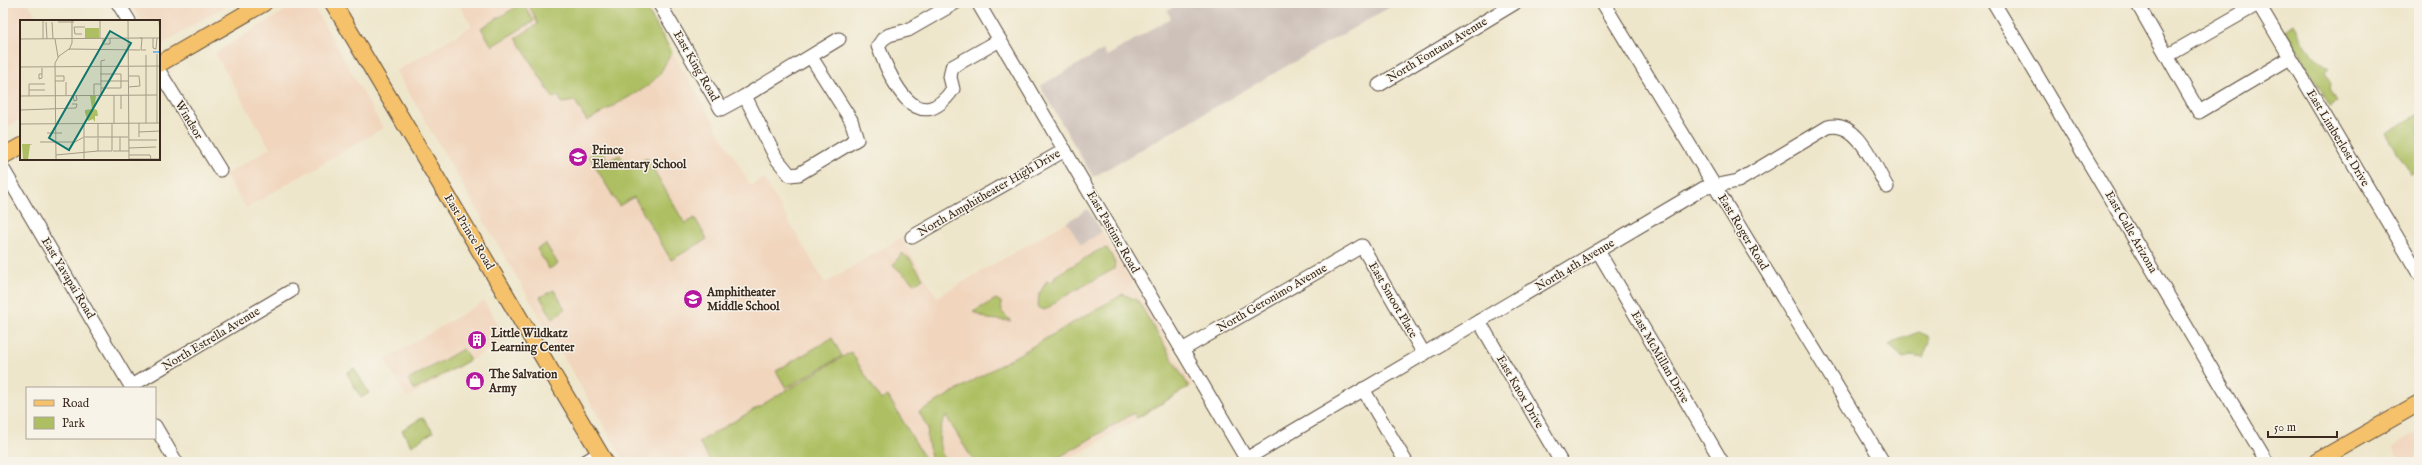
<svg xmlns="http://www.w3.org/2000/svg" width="2422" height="465" font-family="'IM FELL English',serif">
<rect width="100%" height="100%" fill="#f7f3e8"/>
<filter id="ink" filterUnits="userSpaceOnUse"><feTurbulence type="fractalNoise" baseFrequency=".025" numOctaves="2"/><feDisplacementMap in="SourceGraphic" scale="8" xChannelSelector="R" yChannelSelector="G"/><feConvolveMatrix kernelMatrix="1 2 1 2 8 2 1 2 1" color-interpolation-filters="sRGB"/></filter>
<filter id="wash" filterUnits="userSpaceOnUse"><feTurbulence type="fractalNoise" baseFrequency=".012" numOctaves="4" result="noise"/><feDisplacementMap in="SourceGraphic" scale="16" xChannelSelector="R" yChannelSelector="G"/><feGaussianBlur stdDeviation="0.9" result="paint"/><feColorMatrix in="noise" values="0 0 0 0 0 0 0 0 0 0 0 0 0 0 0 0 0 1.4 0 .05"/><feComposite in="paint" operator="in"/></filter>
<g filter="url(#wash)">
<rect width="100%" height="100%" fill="#eee6cb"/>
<g fill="#f1d5bd">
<polygon points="3,3 28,3 38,21 21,21 21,119 3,129"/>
<polygon points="130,3 224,3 226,5 159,46 159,21 141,21"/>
<polygon points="298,3 312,3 383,128 246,208 225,175 270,148 215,53"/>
<polygon points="458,3 643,3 751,186 764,179 825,283 901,238 937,297 1067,222 1081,245 1102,232 1193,386 1065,462 625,462 396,71 472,26"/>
<polygon points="484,301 507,339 407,398 385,360"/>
<polygon points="2419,432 2419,462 2401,462 2392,447"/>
</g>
<g fill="#cec1ba">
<polygon points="1180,3 1397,3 1093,177 1040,86 1103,50 1107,56 1171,18 1167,11"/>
<polygon points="1088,209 1102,232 1081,245 1067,222"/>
</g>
<g fill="#adbf62" stroke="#747440">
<polygon points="523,3 534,21 492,46 481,28"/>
<polygon points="528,3 643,3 672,52 659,75 648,86 587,121 575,101 562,103 558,96 553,98 516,38 538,24"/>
<path d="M2293 24C2303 41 2311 57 2329 68L2324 72 2331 84 2330 88 2337 102 2330 106 2285 30Z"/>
<polygon points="2419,114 2419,169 2411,174 2386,133"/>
<polygon points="601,149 608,161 620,155 628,169 647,158 685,224 695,218 707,239 671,260 634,197 619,206 589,156"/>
<polygon points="546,244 558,264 549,269 537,249"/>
<polygon points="1107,248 1115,262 1114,269 1060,299 1045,310 1038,308 1039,294 1047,281 1053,282 1055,276 1099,250"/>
<polygon points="902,253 910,259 923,278 915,284 893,265"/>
<polygon points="554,290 565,309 553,319 540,297"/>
<path d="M1123 294 1138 301 1189 387 1137 418 1134 413 1051 462H974L946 416C937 431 937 447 946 462H932L927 438 928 428 919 412Z"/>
<polygon points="996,299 1001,302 1002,312 1011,321 988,319 973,312"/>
<polygon points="1919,332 1928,336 1929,342 1923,358 1911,356 1903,358 1889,345 1898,340"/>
<polygon points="832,338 842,356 786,388 776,371"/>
<polygon points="463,349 470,360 415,390 408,380"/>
<polygon points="851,352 881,400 888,396 927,462 711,462 699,442"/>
<polygon points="354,368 369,393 361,398 347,373"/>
<polygon points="423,417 433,432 411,446 402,430"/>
</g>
</g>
<g filter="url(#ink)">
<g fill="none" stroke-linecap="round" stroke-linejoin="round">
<g stroke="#564638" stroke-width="15">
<g id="minor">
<polyline points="118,3 129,21"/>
<polyline points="659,3 721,109 745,96 776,158 790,175 799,174 857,139 851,120 811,57"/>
<path d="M955 3 908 30 889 35 883 39 878 46C890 78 917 141 953 89L950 77 952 67 1000 40"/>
<polyline points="978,3 1248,462"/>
<polyline points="1603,3 1883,462"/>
<polyline points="1994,3 2267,462"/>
<polyline points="2137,3 2199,112 2290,58"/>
<polyline points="2258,3 2419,274"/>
<polyline points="2167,56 2258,4"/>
<polyline points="159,71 220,170"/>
<polyline points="1379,85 1515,3"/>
<polyline points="745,96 839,39"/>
<polyline points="3,169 132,388"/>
<polyline points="912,237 1065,150"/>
<polyline points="1598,251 1722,462"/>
<polyline points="1479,321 1561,462"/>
<polyline points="1182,350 1362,246 1424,354"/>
<polyline points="131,386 291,291"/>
<polyline points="1363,389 1406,462"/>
<polyline points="155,426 176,462"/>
<path d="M1246 459 1704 188 1738 181 1828 127C1858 119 1874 166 1887 187"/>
<polyline points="585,462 600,453"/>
</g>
</g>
<g stroke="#564638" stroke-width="18">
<g id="major">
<polyline points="333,3 605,462"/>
<polyline points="159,64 264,3"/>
<polyline points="3,156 21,146"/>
<polyline points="2316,462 2419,403"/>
</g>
</g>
<use href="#minor" stroke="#fff" stroke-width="13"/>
<use href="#major" stroke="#f5c16b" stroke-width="16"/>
</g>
</g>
<defs>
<g id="school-disc" transform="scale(1)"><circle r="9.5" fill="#b5179e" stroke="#f7f3e8"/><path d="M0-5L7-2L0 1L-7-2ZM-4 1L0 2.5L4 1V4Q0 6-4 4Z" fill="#fff"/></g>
<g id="building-disc" transform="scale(1)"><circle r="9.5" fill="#b5179e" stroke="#f7f3e8"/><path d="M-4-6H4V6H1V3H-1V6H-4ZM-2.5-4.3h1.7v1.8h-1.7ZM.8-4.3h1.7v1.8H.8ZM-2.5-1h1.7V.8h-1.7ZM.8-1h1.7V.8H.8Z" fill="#fff"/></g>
<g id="shop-disc" transform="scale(1)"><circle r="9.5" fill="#b5179e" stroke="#f7f3e8"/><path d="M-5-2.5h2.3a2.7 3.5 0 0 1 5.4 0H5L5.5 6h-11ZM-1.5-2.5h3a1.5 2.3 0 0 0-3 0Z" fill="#fff"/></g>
</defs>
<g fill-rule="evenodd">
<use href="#school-disc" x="578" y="157"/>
<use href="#school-disc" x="693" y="299"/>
<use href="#building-disc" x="477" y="340"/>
<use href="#shop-disc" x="475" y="381"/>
</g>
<g text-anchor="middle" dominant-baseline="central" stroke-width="3" stroke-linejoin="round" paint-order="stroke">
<g font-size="12" fill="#3b2a1e" stroke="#f7f3e8">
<text transform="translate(1437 50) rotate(-31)">North Fontana Avenue</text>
<text transform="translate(696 66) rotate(60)">East King Road</text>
<text transform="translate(189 120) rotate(59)">Windsor</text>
<text transform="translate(2338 138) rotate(59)">East Limberlost Drive</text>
<text transform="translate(989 193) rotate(-30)">North Amphitheater High Drive</text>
<text transform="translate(469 232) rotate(59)">East Prince Road</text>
<text transform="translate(1113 232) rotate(60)">East Pastime Road</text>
<text transform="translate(1743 232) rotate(59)">East Roger Road</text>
<text transform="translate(2131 232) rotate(60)">East Calle Arizona</text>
<text transform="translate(1575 265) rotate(-31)">North 4th Avenue</text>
<text transform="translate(68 278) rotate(59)">East Yavapai Road</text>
<text transform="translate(1272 298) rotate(-30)">North Geronimo Avenue</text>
<text transform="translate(1393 300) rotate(60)">East Smoot Place</text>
<text transform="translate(211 339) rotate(-31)">North Estrella Avenue</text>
<text transform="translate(1660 357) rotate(60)">East McMillan Drive</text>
<text transform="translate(1520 392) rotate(60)">East Knox Drive</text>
</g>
<g font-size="12" font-weight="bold" fill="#3b2a1e" stroke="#f7f3e8" text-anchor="start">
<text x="592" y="150">Prince<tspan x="592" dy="14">Elementary School</tspan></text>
<text x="707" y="292">Amphitheater<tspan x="707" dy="14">Middle School</tspan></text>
<text x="491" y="333">Little Wildkatz<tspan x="491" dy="14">Learning Center</tspan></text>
<text x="489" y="374">The Salvation<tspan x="489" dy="14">Army</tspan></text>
</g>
</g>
<g transform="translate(20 20)">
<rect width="140" height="140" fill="#eee6cb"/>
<path d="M65 8H79V18H65ZM70 76H76L74 89 77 90 78 96H75V102L73 99 68 101 65 93V90L72 89ZM2 124H13L10 125 8 140H3Z" fill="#adbf62"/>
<path fill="none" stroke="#7cb8ee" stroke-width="2" d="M133 32H140V19"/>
<path fill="none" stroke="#a69b86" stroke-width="1" d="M23 0V19M80 0V19M108 0 109 140M139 0 140 15M26 2 27 19M32 2 33 19M38 2H54M62 14H55L54 7H65M120 18H140M122 18 121 30H126M133 18V28L136 29 137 18M0 19 122 18M35 19 38 37M83 19V24H90V19M49 29 120 30M49 30 52 23V0M137 34V103M0 47 140 46M22 48V58L19 59V54H22M80 54H101M35 61H44V56H36M80 61H108M46 62V75M108 67 120 66 119 56H109M81 68H101V54M9 70H25M53 75 54 81 57 80 56 75M74 75V64H81M81 75V41L85 40M94 75V103M101 75V89M0 76 137 75M9 76V64H25M0 90 56 88 57 84H52M78 103V117M92 103V131M119 103V117M126 103V35M0 104 140 103M64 104V117M119 112 140 111M27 113H42M64 117H78M78 117H108M100 117V131M64 118V140M78 118V131M109 120H137M20 122H55L64 117M109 128 136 127M78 131H92M93 131H109M36 135 78 131M109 135H130L131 139M109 139H140M36 140 35 43 39 36 49 29"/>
<path fill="#0f766e" fill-opacity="0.15" stroke="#0f766e" stroke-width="2" d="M90 11 111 23 49 130 29 118Z"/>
<rect width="140" height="140" fill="none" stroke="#3b2a1e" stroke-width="2"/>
</g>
<rect width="2422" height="465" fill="none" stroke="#f7f3e8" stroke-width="16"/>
<rect x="26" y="387" width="130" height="52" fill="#f7f3e8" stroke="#aca397"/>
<rect x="34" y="400" width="20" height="6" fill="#f5c16b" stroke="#aca397"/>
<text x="62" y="407" font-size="12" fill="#3b2a1e">Road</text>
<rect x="34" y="417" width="20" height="12" fill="#adbf62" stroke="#aca397"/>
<text x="62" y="427" font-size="12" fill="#3b2a1e">Park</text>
<path d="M2268 431v6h69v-6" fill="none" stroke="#3b2a1e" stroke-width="2"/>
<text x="2274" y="431" font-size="12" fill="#3b2a1e" stroke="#f7f3e8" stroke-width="3" paint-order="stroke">50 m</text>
</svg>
